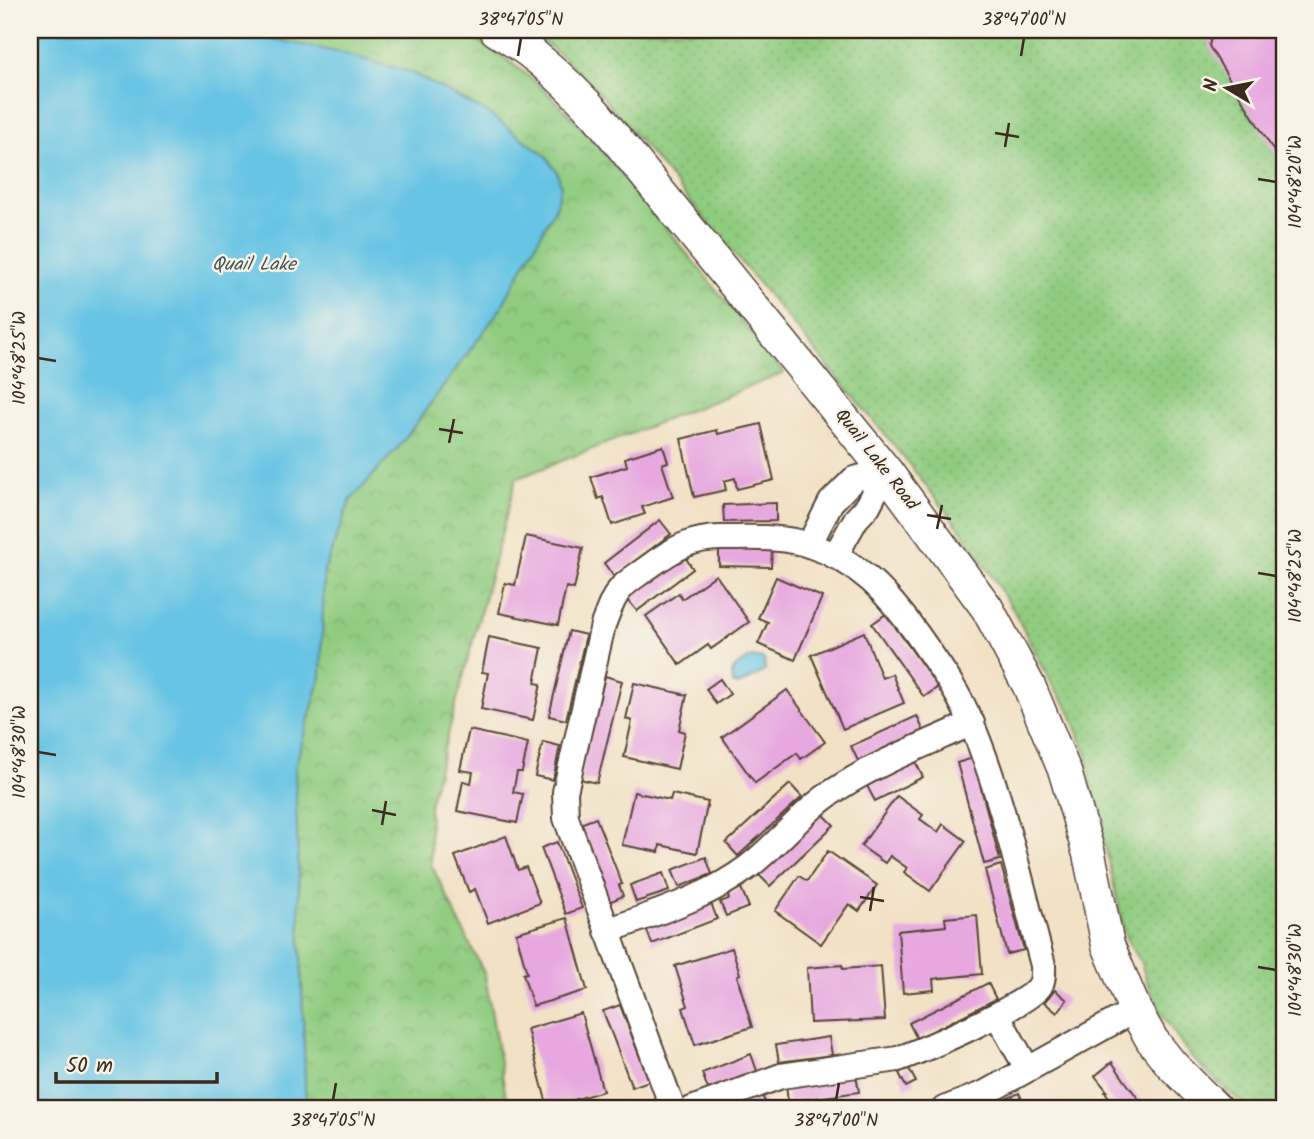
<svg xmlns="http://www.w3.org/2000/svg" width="1314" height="1139" font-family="Kalam,sans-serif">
<defs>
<pattern id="grass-dots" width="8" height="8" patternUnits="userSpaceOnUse" patternTransform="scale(1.75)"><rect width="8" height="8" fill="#90cc80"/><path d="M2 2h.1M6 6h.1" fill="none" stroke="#7daf6e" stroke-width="1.8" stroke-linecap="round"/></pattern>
<pattern id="park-crowns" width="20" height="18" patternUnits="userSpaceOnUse" patternTransform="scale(1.75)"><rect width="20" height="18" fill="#90cc80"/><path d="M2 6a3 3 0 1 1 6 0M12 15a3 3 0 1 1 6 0" fill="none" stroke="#7daf6e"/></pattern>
</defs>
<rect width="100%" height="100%" fill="#f7f3e8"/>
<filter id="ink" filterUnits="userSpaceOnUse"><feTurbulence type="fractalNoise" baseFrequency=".0143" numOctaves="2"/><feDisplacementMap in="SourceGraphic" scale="14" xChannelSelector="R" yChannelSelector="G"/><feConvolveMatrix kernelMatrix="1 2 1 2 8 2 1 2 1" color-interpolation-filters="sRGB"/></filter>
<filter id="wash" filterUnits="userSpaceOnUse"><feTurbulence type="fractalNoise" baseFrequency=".00686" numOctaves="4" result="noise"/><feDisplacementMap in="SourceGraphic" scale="28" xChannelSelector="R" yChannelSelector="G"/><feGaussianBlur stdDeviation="1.57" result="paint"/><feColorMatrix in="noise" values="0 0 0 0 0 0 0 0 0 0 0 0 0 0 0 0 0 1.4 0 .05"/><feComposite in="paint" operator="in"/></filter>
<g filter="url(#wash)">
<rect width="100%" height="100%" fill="#f1e1c5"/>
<polygon fill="url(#grass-dots)" stroke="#667b4f" stroke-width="2" points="528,30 1284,30 1284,1109 1251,1109 1226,1090 1190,1056 1155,1004 1140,961 1126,938 1091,784 1087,756 1070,711 1055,690 1015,613 968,539 888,438 602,96 563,57"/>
<path fill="url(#park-crowns)" stroke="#667b4f" stroke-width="2" d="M30 30H458C540 71 589 134 645 203 692 259 738 316 784 373L516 479 429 805 431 864 485 975 508 1109H30Z"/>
<g fill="#66c4e4" stroke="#507781" stroke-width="2">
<polygon points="45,30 229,30 342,53 410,72 488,113 546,156 557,172 561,186 554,210 501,308 400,445 350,501 324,571 321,676 295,767 306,1109 30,1109 30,43"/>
<path d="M752 657 764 659 765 670C763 673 741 684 737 685L733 683 732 672 737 666Z"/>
</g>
<g id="blocks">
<g fill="#e7a8df">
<polygon points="1213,30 1284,30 1284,162 1280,161 1209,46"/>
<polygon points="761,424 774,480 737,489 735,478 724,481 726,490 694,497 681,439 717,430 718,434"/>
<polygon points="663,446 668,462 662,464 673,497 642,507 645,514 612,525 603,497 598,499 591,477 627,466 625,458"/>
<polygon points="776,503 776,521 724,522 723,505"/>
<polygon points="660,520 671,534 614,577 604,563"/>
<polygon points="526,536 583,548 574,589 566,587 558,625 499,613 505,583 515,585"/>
<polygon points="719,549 772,550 771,567 719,566"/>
<polygon points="683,554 693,569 637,611 626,597"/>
<polygon points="716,575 749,622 711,649 708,645 680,665 646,616 679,593 682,599"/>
<polygon points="776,577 822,597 795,660 758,644 768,622 758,618"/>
<polygon points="886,614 938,687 924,697 872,624"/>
<polygon points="569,631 586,635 566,720 549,716"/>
<polygon points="864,632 882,678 892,674 904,703 843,729 811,655"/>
<polygon points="489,637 542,648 535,683 541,684 533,720 481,709 488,673 482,672"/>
<polygon points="605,676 622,681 597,783 580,779"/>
<polygon points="720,679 730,694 716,704 706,689"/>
<polygon points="634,683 687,695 679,730 685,732 677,769 624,757 632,721 626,719"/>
<polygon points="787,690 825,742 801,759 797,753 755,783 722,737"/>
<polygon points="917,716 924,732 858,761 851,746"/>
<polygon points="469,730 528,743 522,772 517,772 513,792 523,794 517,823 457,811 463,781 471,783 473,772 460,770"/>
<polygon points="543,742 560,746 553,780 535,776"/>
<polygon points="973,758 1000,860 984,864 957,763"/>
<polygon points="915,761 923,777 875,801 867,786"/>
<polygon points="790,784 802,797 738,856 726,843"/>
<polygon points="634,792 670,800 672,794 708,802 697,853 660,845 659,852 622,845"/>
<polygon points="897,796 923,815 920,819 938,832 943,824 966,841 930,891 904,872 907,868 890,856 885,863 861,846"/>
<polygon points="821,812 834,825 770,886 758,874"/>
<polygon points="596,818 622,884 619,885 623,896 609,902 580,824"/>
<polygon points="506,836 518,870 526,867 540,903 488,923 475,889 469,892 455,856"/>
<polygon points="557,842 582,908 566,914 541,848"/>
<polygon points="828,851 877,885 859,911 849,904 821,944 775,911 799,876 807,881"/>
<polygon points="706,857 712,874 679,887 672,870"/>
<polygon points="1001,865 1024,950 1007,954 985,870"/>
<polygon points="663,873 669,891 636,902 630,885"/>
<polygon points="741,888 749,907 726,916 720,902 729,899 727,894"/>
<polygon points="711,903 717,919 652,944 646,928"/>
<polygon points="977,915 982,974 933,979 934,990 903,993 898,931 946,926 945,918"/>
<polygon points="567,918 587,990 533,1006 523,974 527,973 516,933"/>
<polygon points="732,948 740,974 737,976 752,1027 695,1045 683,1008 688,1006 675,966"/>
<polygon points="842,965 843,969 881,966 885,1020 810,1023 807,968"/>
<polygon points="988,983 996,999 917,1039 909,1023"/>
<polygon points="1055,990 1067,1000 1057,1013 1044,1002"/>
<polygon points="620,1005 649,1081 632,1087 603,1011"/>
<polygon points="581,1013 603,1091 548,1108 527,1029"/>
<polygon points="829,1037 832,1055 779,1062 776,1045"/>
<polygon points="751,1054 757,1071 708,1089 702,1073"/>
<polygon points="1112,1062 1125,1081 1146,1109 1118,1109 1105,1092 1107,1091 1095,1076"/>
<polygon points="908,1067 916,1082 906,1087 899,1073"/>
<polygon points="856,1075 859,1092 788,1102 786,1085"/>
<polygon points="1019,1093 1026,1109 980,1109 1001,1099 1002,1101"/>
<polygon points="762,1095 768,1109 728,1109"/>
</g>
</g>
</g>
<g filter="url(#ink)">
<use href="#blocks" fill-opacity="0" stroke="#564537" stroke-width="2"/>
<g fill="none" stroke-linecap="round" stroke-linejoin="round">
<g stroke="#564537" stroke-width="28">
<g id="minor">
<polyline points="809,545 831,502 854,479 886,471"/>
<polyline points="835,556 856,519 868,506 886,471"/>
<path d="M607 931C655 913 707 898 748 867 779 844 803 810 837 789 878 762 927 744 972 723"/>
<polyline points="997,1015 1027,1068"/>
<path d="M673 1109 566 818 565 792 603 625C608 612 612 598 622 587 629 580 639 574 647 568 673 549 692 537 724 538 752 538 782 536 809 545 859 561 887 593 917 634 937 663 959 692 972 725 1004 801 1021 885 1043 965 1043 972 1044 979 1040 986 1028 1005 923 1050 898 1059L781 1076 692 1109"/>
<polyline points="944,1109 985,1093 1135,1010"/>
</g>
</g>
<g stroke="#564537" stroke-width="35">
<path id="tertiary" d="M496 30C535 52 565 81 596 114L886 471 987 608 1029 686 1065 772 1089 854 1108 945 1135 1010 1152 1040 1171 1064 1216 1109"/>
</g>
<use href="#minor" stroke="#fff" stroke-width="24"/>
<use href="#tertiary" stroke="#fff" stroke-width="32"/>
</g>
</g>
<path fill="none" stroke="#3b2a1e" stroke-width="2.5" d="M518 56 521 38M1021 56 1024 38M995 133 1019 137M1005 147 1009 123M1258 179 1276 182M38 358 56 361M439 429 463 433M449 443 454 419M927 515 951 519M937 529 942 505M1258 573 1276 576M38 752 56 755M372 810 396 815M382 825 386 801M860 897 884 901M870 911 874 887M1258 967 1276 970M333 1100 336 1083M836 1100 839 1083"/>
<g text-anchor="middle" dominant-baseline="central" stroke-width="5" stroke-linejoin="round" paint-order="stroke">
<g font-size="18" fill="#3b2a1e" stroke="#f7f3e8">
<text transform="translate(876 460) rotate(52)">Quail Lake Road</text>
</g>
<g font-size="19" font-style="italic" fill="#485859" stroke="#f7f3e8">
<text x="254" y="265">Quail Lake</text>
</g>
</g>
<rect width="1314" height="1139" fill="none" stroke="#f7f3e8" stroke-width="77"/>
<g transform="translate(1227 88) rotate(280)" stroke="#f7f3e8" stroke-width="5" paint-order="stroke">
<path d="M0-5L12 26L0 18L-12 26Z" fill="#3b2a1e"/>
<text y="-10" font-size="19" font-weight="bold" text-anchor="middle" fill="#3b2a1e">N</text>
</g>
<path d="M56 1072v10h161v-10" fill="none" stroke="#3b2a1e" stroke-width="3.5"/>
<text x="66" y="1072" font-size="21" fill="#3b2a1e" stroke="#f7f3e8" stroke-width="5" paint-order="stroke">50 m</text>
<rect x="38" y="38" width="1238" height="1062" fill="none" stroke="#3b2a1e" stroke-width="2.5"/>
<g font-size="18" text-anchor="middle" fill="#3b2a1e">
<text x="521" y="25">38°47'05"N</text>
<text x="1024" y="25">38°47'00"N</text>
<text transform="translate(1295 182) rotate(-90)" y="6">104°48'20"W</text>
<text transform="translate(19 358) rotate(-90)" y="6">104°48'25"W</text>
<text transform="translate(1295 576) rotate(-90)" y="6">104°48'25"W</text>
<text transform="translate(19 752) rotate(-90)" y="6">104°48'30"W</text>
<text transform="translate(1295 970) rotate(-90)" y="6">104°48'30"W</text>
<text x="333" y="1126">38°47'05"N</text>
<text x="836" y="1126">38°47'00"N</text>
</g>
</svg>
